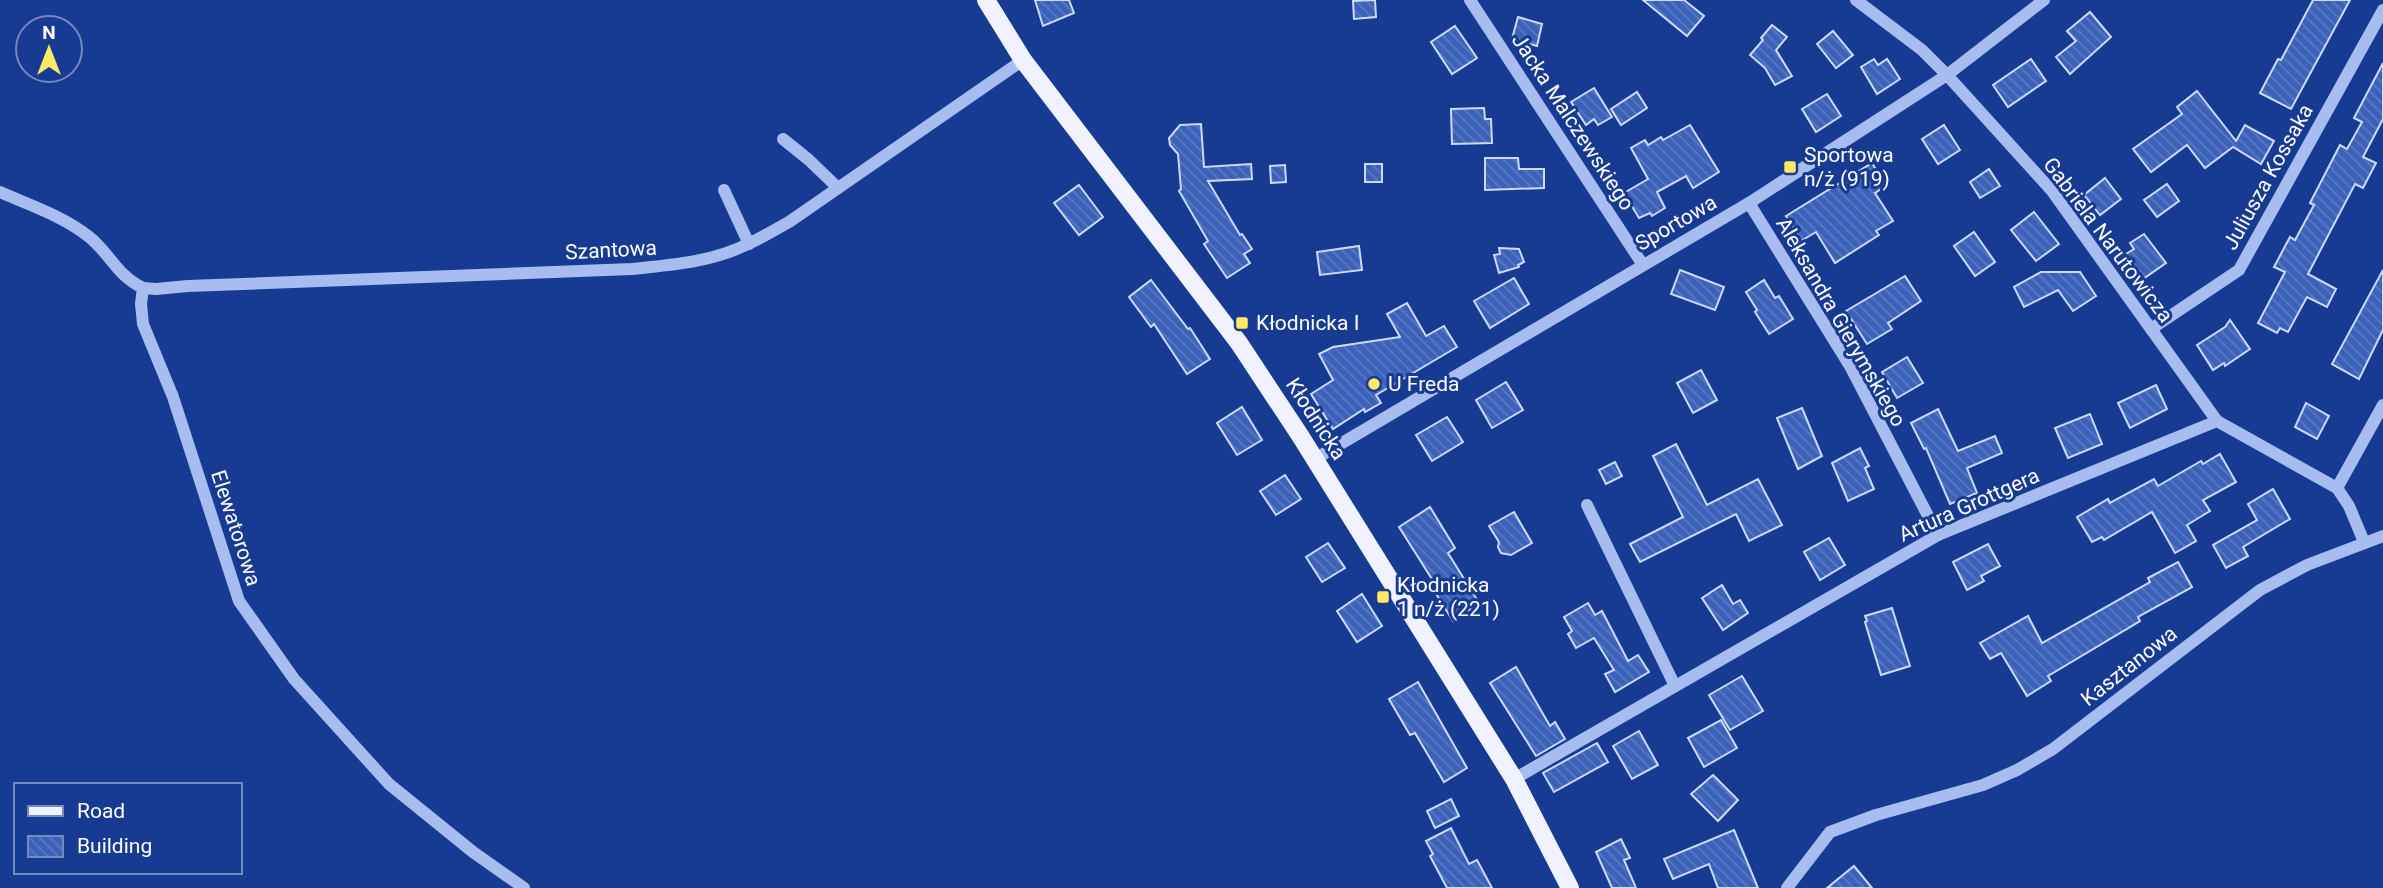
<svg xmlns="http://www.w3.org/2000/svg" width="2383" height="888" font-family="Roboto,sans-serif">
<defs>
<pattern id="building-back-hatch" width="6" height="6" patternUnits="userSpaceOnUse" patternTransform="scale(1.75)"><rect width="6" height="6" fill="#3c61b9"/><path d="M-1 5l2 2M0 0l6 6M5-1l2 2" fill="none" stroke="#5979c4"/></pattern>
</defs>
<rect width="100%" height="100%" fill="#173a92"/>
<g fill="url(#building-back-hatch)" stroke="#cddbfb" stroke-width="2">
<polygon points="1035,0 1069,0 1074,13 1043,26"/>
<polygon points="1375,0 1376,17 1354,19 1353,1"/>
<polygon points="1643,0 1684,0 1704,16 1687,36"/>
<polygon points="2313,0 2350,0 2291,109 2260,93 2278,59 2281,60"/>
<polygon points="2090,12 2111,37 2070,74 2056,57 2076,41 2067,31"/>
<polygon points="1518,17 1542,24 1537,46 1512,39"/>
<polygon points="1772,25 1787,37 1776,50 1792,76 1775,85 1765,68 1750,55 1763,40 1761,38"/>
<polygon points="1455,26 1477,58 1452,74 1431,42"/>
<polygon points="1833,31 1853,55 1836,68 1817,44"/>
<polygon points="1874,59 1878,65 1887,59 1900,79 1877,94 1861,67"/>
<polygon points="2031,59 2046,81 2008,107 1993,85"/>
<polygon points="2383,63 2383,119 2363,157 2376,163 2363,188 2355,184 2308,274 2336,289 2327,307 2307,297 2288,332 2280,328 2277,333 2258,323 2285,272 2274,267 2290,237 2295,240 2314,205 2310,203 2340,145 2347,149 2362,122 2354,118"/>
<polygon points="1594,88 1612,117 1598,125 1594,119 1586,125 1571,102"/>
<polygon points="2197,91 2236,141 2245,125 2274,141 2261,164 2233,147 2205,168 2187,145 2151,172 2133,149 2182,114 2177,107"/>
<polygon points="1637,92 1647,108 1621,125 1611,109"/>
<polygon points="1827,94 1841,116 1816,132 1802,109"/>
<polygon points="1484,108 1485,119 1491,119 1492,143 1452,144 1451,109"/>
<polygon points="1201,124 1204,167 1251,164 1252,179 1208,181 1240,235 1242,234 1252,249 1244,254 1250,263 1227,278 1204,244 1208,241 1179,191 1181,189 1178,154 1170,145 1169,138 1180,125"/>
<polygon points="1690,125 1719,172 1693,188 1686,176 1657,192 1665,208 1652,216 1650,213 1639,218 1624,193 1648,179 1631,148 1645,140 1648,145 1661,137 1663,140"/>
<polygon points="1944,125 1960,150 1938,164 1922,139"/>
<polygon points="1485,158 1518,158 1519,169 1544,169 1544,188 1485,190"/>
<polygon points="1872,163 1886,186 1875,193 1893,221 1876,231 1879,235 1835,263 1816,232 1801,241 1786,216"/>
<rect x="1365" y="164" width="17" height="18"/>
<polygon points="1285,165 1286,182 1271,183 1270,166"/>
<polygon points="1989,169 2000,186 1980,198 1970,182"/>
<polygon points="2105,178 2121,199 2100,215 2084,195"/>
<polygon points="2167,184 2179,201 2157,217 2144,200"/>
<polygon points="1079,185 1103,217 1079,235 1054,203"/>
<polygon points="2034,212 2059,244 2036,261 2011,230"/>
<polygon points="1974,232 1995,262 1975,276 1954,246"/>
<polygon points="2144,234 2166,263 2143,279 2126,254 2134,249 2130,243"/>
<polygon points="1359,246 1362,270 1320,275 1317,252"/>
<polygon points="1499,248 1519,249 1524,262 1518,265 1519,267 1499,273 1494,255 1500,254"/>
<polygon points="1680,270 1724,287 1715,310 1671,294"/>
<polygon points="2383,270 2383,330 2359,379 2332,364"/>
<polygon points="2041,272 2080,272 2096,296 2073,311 2058,290 2024,307 2014,287"/>
<polygon points="1905,276 1921,301 1888,323 1892,329 1867,344 1846,311"/>
<polygon points="1514,278 1529,304 1490,328 1474,301"/>
<polygon points="1151,280 1188,329 1190,328 1210,359 1187,374 1154,324 1151,327 1129,297"/>
<polygon points="1764,280 1775,298 1779,296 1793,319 1769,334 1755,312 1757,310 1746,292"/>
<polygon points="1407,303 1426,336 1444,326 1457,347 1376,395 1381,403 1365,412 1364,409 1333,429 1311,394 1333,380 1319,354 1333,347 1400,337 1387,314"/>
<polygon points="2230,320 2250,349 2225,366 2224,363 2213,370 2197,345 2225,327"/>
<polygon points="1907,357 1923,383 1897,398 1882,372"/>
<polygon points="1701,370 1717,400 1693,413 1677,383"/>
<polygon points="1506,382 1523,410 1492,428 1476,400"/>
<polygon points="2156,385 2167,409 2130,428 2118,403"/>
<polygon points="2306,403 2329,416 2317,439 2295,427"/>
<polygon points="1242,407 1262,440 1237,455 1217,423"/>
<polygon points="1802,408 1822,456 1798,469 1777,418"/>
<polygon points="1938,409 1958,451 1995,436 2002,453 1967,468 1977,493 1950,504 1926,448 1924,449 1911,423"/>
<polygon points="2090,414 2102,444 2068,458 2055,428"/>
<polygon points="1447,417 1463,442 1432,461 1416,435"/>
<polygon points="1676,444 1707,505 1758,479 1782,525 1749,541 1736,514 1640,562 1630,544 1683,517 1653,456"/>
<polygon points="1860,448 1869,466 1865,468 1874,489 1848,501 1832,463"/>
<polygon points="2220,454 2236,482 2203,500 2210,511 2187,525 2196,541 2175,553 2152,512 2104,540 2102,537 2092,542 2077,517 2108,499 2110,503 2154,479 2158,486 2201,461 2203,464"/>
<polygon points="1615,462 1622,476 1606,484 1599,470"/>
<polygon points="1285,475 1301,499 1276,515 1260,491"/>
<polygon points="2273,489 2290,519 2243,547 2248,556 2226,568 2213,545 2257,520 2248,504"/>
<polygon points="1430,507 1455,548 1448,553 1479,603 1453,621 1433,589 1437,587 1399,527"/>
<polygon points="1514,512 1532,543 1511,555 1501,553 1498,547 1499,542 1489,526"/>
<polygon points="1829,538 1845,565 1820,580 1804,552"/>
<polygon points="1328,543 1345,568 1322,582 1306,557"/>
<polygon points="1988,544 2000,566 1981,576 1984,581 1967,590 1953,562"/>
<polygon points="2178,562 2192,587 2138,617 2140,621 2048,676 2051,681 2027,696 2001,653 1990,659 1980,643 2028,616 2042,643 2150,582 2148,578"/>
<polygon points="1722,585 1733,604 1740,600 1748,613 1723,630 1702,598"/>
<polygon points="1362,594 1382,626 1357,642 1337,611"/>
<polygon points="1588,603 1595,615 1602,611 1628,661 1638,655 1649,672 1615,692 1605,674 1614,670 1594,638 1576,648 1568,634 1572,631 1564,617"/>
<polygon points="1892,608 1910,666 1881,675 1865,622 1867,621 1865,616"/>
<polygon points="1516,667 1550,726 1555,722 1565,739 1536,756 1490,683"/>
<polygon points="1742,676 1763,711 1730,730 1709,695"/>
<polygon points="1418,682 1467,768 1444,782 1415,733 1410,735 1389,699"/>
<polygon points="1721,720 1737,748 1704,767 1688,738"/>
<polygon points="1639,731 1658,765 1632,779 1613,746"/>
<polygon points="1597,743 1608,762 1554,792 1543,773"/>
<polygon points="1713,775 1738,800 1718,821 1691,794"/>
<polygon points="1451,799 1459,816 1435,828 1427,811"/>
<polygon points="1451,828 1469,864 1477,860 1492,888 1447,888 1430,856 1433,854 1426,841"/>
<polygon points="1734,830 1758,888 1718,888 1709,864 1673,879 1664,859"/>
<polygon points="1621,839 1630,858 1624,860 1636,888 1612,888 1596,852"/>
<polygon points="1854,866 1872,888 1827,888"/>
</g>
<g fill="none" stroke-linecap="round" stroke-linejoin="round">
<g stroke="#a7bdf0" stroke-width="12">
<polyline points="1470,0 1643,265"/>
<polyline points="1856,0 1922,50 1947,75 2052,191 2217,421 2337,488 2349,506 2364,542"/>
<polyline points="783,139 809,160 838,188"/>
<polyline points="724,190 749,244"/>
<path d="M0 192C29 205 63 216 88 236 110 253 116 275 143 288L141 304 143 324 173 397 239 601 294 679 389 784 473 852 524 888"/>
<polyline points="1749,203 1850,366 1938,535"/>
<path d="M143 288 156 289 188 286 632 269C672 265 713 262 750 243 763 237 776 229 789 222L1023 60"/>
<polyline points="2151,329 2239,270 2383,10"/>
<polyline points="1315,459 1749,203 1947,75 2044,0"/>
<polyline points="2337,488 2383,405"/>
<polyline points="1587,505 1675,686"/>
<polyline points="1514,779 1938,535 2217,421"/>
<polyline points="1787,888 1830,832 1876,815 1983,785 2017,770 2053,749 2260,590 2307,565 2383,536"/>
</g>
<polyline stroke="#f0f3ff" stroke-width="18" points="986,0 1023,60 1239,343 1301,437 1514,779 1570,888"/>
</g>
<g fill="#ffea66" stroke="#173a92" stroke-width="2.5">
<rect x="1783" y="160" width="14" height="14" rx="3.5"/>
<rect x="1235" y="316" width="14" height="14" rx="3.5"/>
<circle cx="1374" cy="384" r="7"/>
<rect x="1376" y="590" width="14" height="14" rx="3.5"/>
</g>
<g text-anchor="middle" dominant-baseline="central" stroke-width="6" stroke-linejoin="round" paint-order="stroke">
<g font-size="21" fill="#fff" stroke="#173a92">
<text transform="translate(1573 122) rotate(57)">Jacka Malczewskiego</text>
<text transform="translate(2268 177) rotate(-61)">Juliusza Kossaka</text>
<text transform="translate(1676 223) rotate(-30)">Sportowa</text>
<text transform="translate(2108 240) rotate(53)">Gabriela Narutowicza</text>
<text transform="translate(611 250) rotate(-3)">Szantowa</text>
<text transform="translate(1841 322) rotate(60)">Aleksandra Gierymskiego</text>
<text transform="translate(1316 419) rotate(57)">Kłodnicka</text>
<text transform="translate(1969 505) rotate(-24)">Artura Grottgera</text>
<text transform="translate(236 528) rotate(72)">Elewatorowa</text>
<text transform="translate(2129 666) rotate(-38)">Kasztanowa</text>
</g>
<g font-size="21" fill="#fff" stroke="#173a92" text-anchor="start">
<text x="1804" y="155">Sportowa<tspan x="1804" dy="24">n/ż (919)</tspan></text>
<text x="1256" y="323">Kłodnicka I</text>
<text x="1388" y="384">U Freda</text>
<text x="1397" y="585">Kłodnicka<tspan x="1397" dy="24">1 n/ż (221)</tspan></text>
</g>
</g>
<rect x="14" y="783" width="228" height="91" fill="#173a92" stroke="#7489be" stroke-width="2"/>
<rect x="28" y="806" width="35" height="10" fill="#f0f3ff" stroke="#7489be" stroke-width="2"/>
<text x="77" y="818" font-size="21" fill="#ffffff">Road</text>
<rect x="28" y="836" width="35" height="21" fill="url(#building-back-hatch)" stroke="#7489be" stroke-width="2"/>
<text x="77" y="853" font-size="21" fill="#ffffff">Building</text>
<g transform="translate(49 49)"><circle r="33" fill="#173a92" stroke="#7489be" stroke-width="2"/>
<path d="M0-5L12 26L0 18L-12 26Z" fill="#ffea66"/>
<text y="-10" font-size="19" font-weight="bold" text-anchor="middle" fill="#ffffff">N</text>
</g>
</svg>
